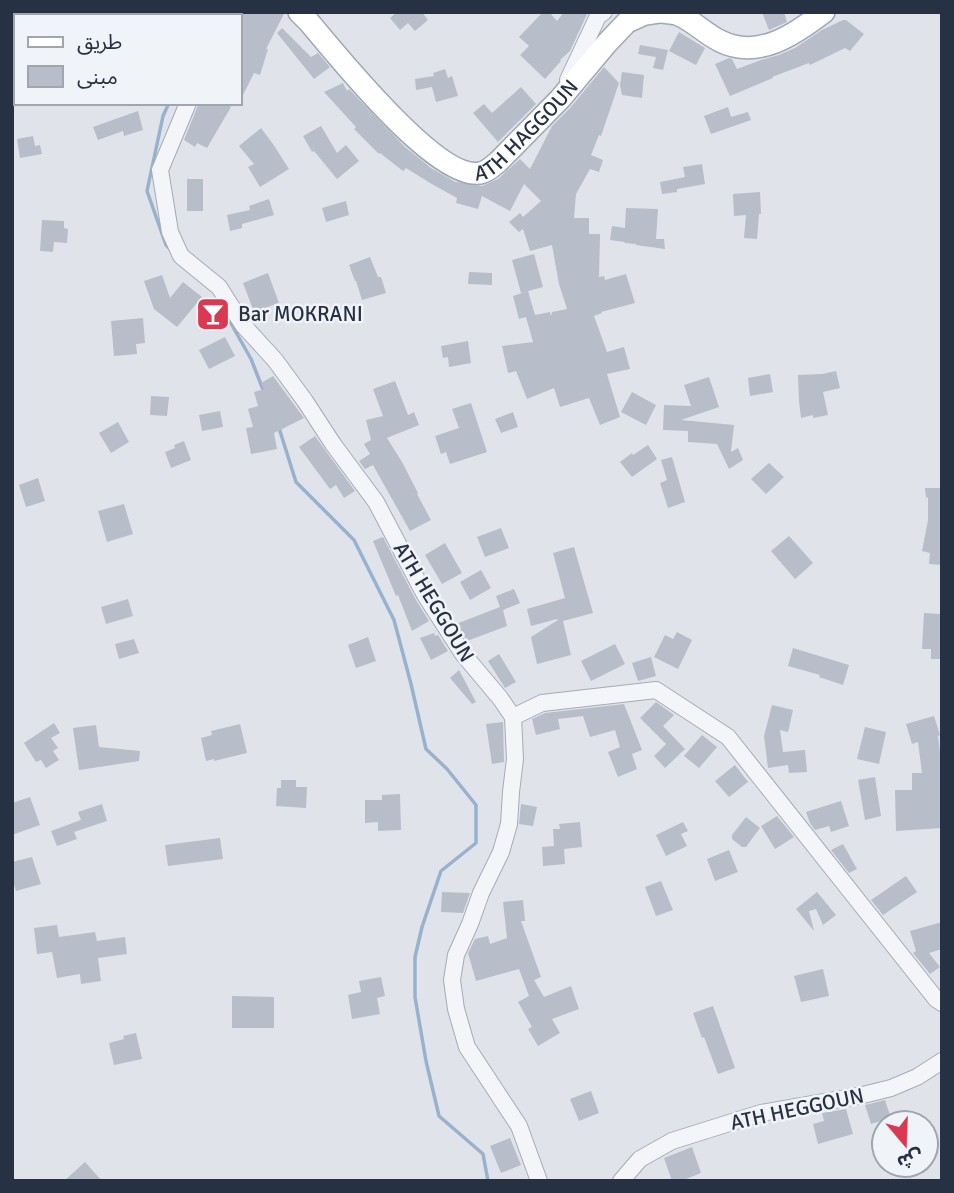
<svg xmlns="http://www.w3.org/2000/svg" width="954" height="1193" font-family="Signika,'Noto Sans Arabic',sans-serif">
<rect width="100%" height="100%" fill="#e0e4ea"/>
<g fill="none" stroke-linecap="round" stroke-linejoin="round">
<g stroke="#98b2ce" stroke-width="3.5">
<polyline points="169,103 163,116 147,191 166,245 171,250"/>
<polyline points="219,302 251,359 264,392"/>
<polyline points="279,428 296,482 354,540 394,620 411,684 426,749 447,769 476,805 476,843 441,871 422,927 415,957 415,997 426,1061 439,1116 483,1154 488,1181"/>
</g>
</g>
<g fill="#b7bdc9">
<polygon points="240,12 285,12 266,49 268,49 260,75 254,73 240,101"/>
<polygon points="397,12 422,12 428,20 415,31 408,23 400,30 390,18"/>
<polygon points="543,12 549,12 557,21 564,12 588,12 570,51 560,60 561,61 545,79 520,55 529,46 519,37"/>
<polygon points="762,12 784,12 787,22 769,30"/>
<polygon points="843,20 846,20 864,34 850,51 845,48 810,65 809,63 772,77 773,78 730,96 715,64 729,58 732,59 737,69 761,60 779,55 795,48 822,30"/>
<polygon points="282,28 311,57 318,53 330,67 314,79 277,33"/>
<polygon points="679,32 705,48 696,65 669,51"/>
<polygon points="640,45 668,50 663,70 653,68 656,57 638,54"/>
<polygon points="604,67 619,83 601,136 599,135 591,155 603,160 599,172 590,169 576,194 574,218 589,218 589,234 600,234 599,277 604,276 605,280 626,274 635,303 601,312 602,313 594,316 607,352 624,347 630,369 607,374 620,417 600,425 589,398 560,407 554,388 527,399 516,371 508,373 502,346 533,342 526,317 519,319 513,296 528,291 535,315 550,312 551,316 552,312 567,309 559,284 552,245 530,251 523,229 519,232 509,222 520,213 523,217 541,201 524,184 510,211 482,196 478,209 456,203 457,198 430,183 406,168 403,171 380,153 379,154 354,129 356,127 324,92 343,83 347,91 349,89 405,147 431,168 455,182 482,186 498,179 520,159 530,169 552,126 570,108"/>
<polygon points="445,69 448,78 452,76 458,96 436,102 432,87 416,90 415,79 434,76 433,73"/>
<polygon points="622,72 644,75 642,98 622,95 620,85"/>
<polygon points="521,87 536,104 498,142 473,113 484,104 492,113"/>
<polygon points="199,103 225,103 231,107 207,148 197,143 195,147 184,140"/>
<polygon points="728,107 731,117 748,112 751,120 711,134 704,116"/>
<polygon points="138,111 143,130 124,136 123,131 98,140 93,127"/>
<polygon points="321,126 337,153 346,145 359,161 337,179 314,151 312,152 303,136"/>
<polygon points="261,128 273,144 289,169 260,187 248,167 254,164 239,146"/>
<polygon points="33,136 35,146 40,145 42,154 20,158 17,139"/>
<polygon points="702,164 705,184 677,189 677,192 662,194 660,182 685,177 683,167"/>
<rect x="187" y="179" width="16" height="32"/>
<polygon points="760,192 761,214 759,214 757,239 744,238 746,215 734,216 733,194"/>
<polygon points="269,199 274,215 242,224 242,228 230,231 227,215 250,210 249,206"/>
<polygon points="346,201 349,215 326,222 322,208"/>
<polygon points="626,208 658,209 656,239 664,239 665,249 636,245 636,244 624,243 625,242 610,240 612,226 625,228"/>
<polygon points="42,220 64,221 64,228 68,229 67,243 54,242 53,252 40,251"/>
<polygon points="534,254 543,287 521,293 512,260"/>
<polygon points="370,257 378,277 381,277 386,293 362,300 356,281 355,281 349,265"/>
<polygon points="469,272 492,273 492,285 468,284"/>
<polygon points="268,273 279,303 254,312 243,283"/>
<polygon points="162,275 170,298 183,282 202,297 177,327 154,309 144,281"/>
<polygon points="143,318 145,343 136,344 137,354 114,356 111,321"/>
<polygon points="225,337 235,356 209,369 199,350"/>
<polygon points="468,341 471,363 449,367 448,357 443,358 441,346"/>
<polygon points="836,371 840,388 823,392 828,415 813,418 813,415 801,418 799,401 798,375 822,374"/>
<polygon points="770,374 773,392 750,396 748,378"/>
<polygon points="273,376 304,418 274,433 277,449 251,454 246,428 253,427 248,409 258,406 254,392 264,389 261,383"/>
<polygon points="709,377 719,407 681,420 734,425 731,452 738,448 743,460 729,469 717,444 688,442 688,431 663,430 664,405 691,406 684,385"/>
<polygon points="395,381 408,415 414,412 419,425 387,438 402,462 418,493 417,494 431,520 410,531 373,465 365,469 359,461 370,454 364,444 371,440 366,420 383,416 373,389"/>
<polygon points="632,392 656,405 646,425 621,412"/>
<polygon points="151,396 169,397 167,416 150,415"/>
<polygon points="471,403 487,452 450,464 446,452 441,454 435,436 459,428 452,409"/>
<polygon points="220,411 223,427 202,431 199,415"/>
<polygon points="513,412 518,427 501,433 495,419"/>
<polygon points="118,422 129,442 111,453 99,433"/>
<polygon points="315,436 355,491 344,498 336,485 330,489 299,447"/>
<polygon points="184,441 191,460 171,468 165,452 175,448 174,445"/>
<polygon points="648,445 657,459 632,477 620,462 632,453 633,455"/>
<polygon points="672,457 685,502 668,508 660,483 667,480 661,460"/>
<polygon points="769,463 784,477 766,494 751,479"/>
<polygon points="38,478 45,501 26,507 19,485"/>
<polygon points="925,488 942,488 942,565 929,564 930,553 922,551 928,520 928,497 926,498"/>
<polygon points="124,504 133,534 107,542 98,511"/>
<polygon points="501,528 509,548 485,557 477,537"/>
<polygon points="789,536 813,563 795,579 771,551"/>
<polygon points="383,537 416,600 429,621 412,631 398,595 396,596 373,541"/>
<polygon points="445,543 462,573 442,584 425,555"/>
<polygon points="574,547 593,613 563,621 571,655 537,664 531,637 558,620 557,619 531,626 527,609 565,598 553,553"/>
<polygon points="481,570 491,588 470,600 460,582"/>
<polygon points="514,589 520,603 503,610 507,626 467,641 456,624 500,607 496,596"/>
<polygon points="128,599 133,616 106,624 101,607"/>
<polygon points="924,613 940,614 942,659 931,659 931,649 922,649"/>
<polygon points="677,632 692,640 678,669 654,657 665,635 673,639"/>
<polygon points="434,633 435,636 438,635 448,651 431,660 420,638"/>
<polygon points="368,637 376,661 356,668 348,645"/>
<polygon points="134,639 139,653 119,659 115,644"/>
<polygon points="615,644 625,664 591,681 581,661"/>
<polygon points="793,648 849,665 843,685 819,677 820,675 788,666"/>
<polygon points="499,654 516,682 505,688 488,661"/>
<polygon points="651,657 656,676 638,681 632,663"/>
<polygon points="459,670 476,702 472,704 450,678"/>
<polygon points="656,702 674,715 663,726 685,749 665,768 654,756 666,744 640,718"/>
<polygon points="624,704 642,750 632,754 637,769 618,777 608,752 620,747 615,730 590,737 583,716 558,719 560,729 536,735 532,719 545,713"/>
<polygon points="772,705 793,710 788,732 780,730 783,752 805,750 807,772 789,773 788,765 768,768 764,736"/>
<polygon points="934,716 940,735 938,736 942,770 942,828 896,831 895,790 912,790 912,773 922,773 918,742 912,744 906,724"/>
<polygon points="503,722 504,762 492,764 486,724"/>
<polygon points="54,723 60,733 51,738 58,748 53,751 59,760 46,768 41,760 36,762 24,743"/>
<polygon points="240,724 247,753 214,761 214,759 206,761 201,738 212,735 211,731"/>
<polygon points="96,725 99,747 140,751 139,761 79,770 73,728"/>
<polygon points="865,727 886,732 879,764 857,759"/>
<polygon points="702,735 717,747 699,768 684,756"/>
<polygon points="735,765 748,782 729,797 715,781"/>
<polygon points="875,777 881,816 865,820 858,780"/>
<polygon points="281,780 296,780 296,787 307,787 306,808 276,806 277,788 281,788"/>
<polygon points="400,794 401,830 378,831 378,822 365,823 365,800 382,800 382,795"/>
<polygon points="30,797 40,825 12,835 12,803"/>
<polygon points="841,801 849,826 831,832 829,826 815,830 810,823 806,812"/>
<polygon points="102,804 107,821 74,832 77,839 57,846 51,831 81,820 78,812"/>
<polygon points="521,804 537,807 533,826 519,824"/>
<polygon points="777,816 794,837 775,849 761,826"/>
<polygon points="746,817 760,828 746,847 742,847 732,839 732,835"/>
<polygon points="580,822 582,847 564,849 565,864 543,866 542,847 554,846 553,829 560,829 559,824"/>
<polygon points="683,822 688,831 681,834 687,846 666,856 656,835"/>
<polygon points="220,838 223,859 168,866 165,845"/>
<polygon points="843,844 857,869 849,873 831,850"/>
<polygon points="729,850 738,872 715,881 707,859"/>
<polygon points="32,857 41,884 16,891 12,878 12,862"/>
<polygon points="906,876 917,892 883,915 871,900"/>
<polygon points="661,881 673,910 656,916 645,887"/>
<polygon points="442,892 470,893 463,913 441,912"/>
<polygon points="817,892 836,915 823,925 816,909 809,911 814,931 796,909"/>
<polygon points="523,900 525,921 521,921 541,977 534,980 544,997 571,986 579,1009 552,1019 560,1033 538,1046 528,1029 532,1027 518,1002 529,996 519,969 476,981 468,953 475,939 488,936 490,944 507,938 503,902"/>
<polygon points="942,922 942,949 929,953 940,967 930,974 913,953 916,951 910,931"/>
<polygon points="57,925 59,937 95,932 97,941 125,937 127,954 98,958 101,981 81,984 80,974 57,978 52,952 37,954 34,928"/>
<polygon points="823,969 829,996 801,1002 794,976"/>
<polygon points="381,977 385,996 377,998 380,1014 352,1019 348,995 361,992 359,981"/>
<polygon points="232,996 274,997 274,1028 232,1028"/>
<polygon points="713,1006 735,1068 718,1074 704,1037 702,1038 693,1013"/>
<polygon points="136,1033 142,1059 114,1065 109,1043 124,1039 123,1036"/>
<polygon points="591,1091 599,1113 579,1121 570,1099"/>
<polygon points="885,1100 891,1118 871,1124 865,1105"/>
<polygon points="846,1109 853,1134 818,1144 813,1124 824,1121 822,1113"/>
<polygon points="510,1138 521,1165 501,1173 490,1146"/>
<polygon points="692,1147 701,1173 681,1181 672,1181 664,1158"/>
<polygon points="85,1162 102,1181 64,1181"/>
</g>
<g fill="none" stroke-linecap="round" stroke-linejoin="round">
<g stroke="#a5abb5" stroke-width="18">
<g id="minor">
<polyline points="217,16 218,12"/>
<polyline points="568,80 598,16 604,12"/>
<polyline points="188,103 160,170 170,232 181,256 219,287 243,325 275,360 305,401 333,444 376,502 425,595 463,654 500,698 513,717 515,759 511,792 509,824 501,852 481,893 470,924 456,955 452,980 456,1009 467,1047 519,1126 539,1181"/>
<polyline points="513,717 542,703 656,690 728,737 936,999 942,1003"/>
<polyline points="621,1181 640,1159 672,1141 761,1113 863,1095 891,1088 917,1077 942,1061"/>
</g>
</g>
<g stroke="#9ea8b7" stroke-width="24">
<g id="major">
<path id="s1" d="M299 12 309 22C336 54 437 181 480 173 487 172 493 166 498 162L560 99 607 43 627 22 645 14 659 12"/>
<path d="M662 12C667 13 674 13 679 15 693 21 706 34 720 41 758 60 794 35 824 12"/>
</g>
</g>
<use href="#minor" stroke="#f3f5f8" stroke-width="16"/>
<use href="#major" stroke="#fff" stroke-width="21"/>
</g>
<defs>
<g id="bar-square" transform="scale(1.75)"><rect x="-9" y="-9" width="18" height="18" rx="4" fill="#db3952" stroke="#f0f3f8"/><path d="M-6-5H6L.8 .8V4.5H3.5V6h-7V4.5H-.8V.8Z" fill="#fff"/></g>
</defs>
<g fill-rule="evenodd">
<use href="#bar-square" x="213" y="314"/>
</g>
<g text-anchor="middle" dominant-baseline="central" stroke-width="5" stroke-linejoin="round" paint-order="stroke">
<g font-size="21" fill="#273144" stroke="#f0f3f8">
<text stroke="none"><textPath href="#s1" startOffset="310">ATH HAGGOUN</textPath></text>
<text transform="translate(434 602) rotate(59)">ATH HEGGOUN</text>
<text transform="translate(797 1109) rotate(-12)">ATH HEGGOUN</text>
</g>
<g font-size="21" fill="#273144" stroke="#f0f3f8" text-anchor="start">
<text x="238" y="314">Bar MOKRANI</text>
</g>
</g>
<rect width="954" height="1193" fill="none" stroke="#273144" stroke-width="28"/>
<rect x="14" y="14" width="228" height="91" fill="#f0f3f8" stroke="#a0a5b0" stroke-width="2"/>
<rect x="28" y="37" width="35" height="10" fill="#ffffff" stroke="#a0a5b0" stroke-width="2"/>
<text x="77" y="49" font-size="21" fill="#273144">طريق</text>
<rect x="28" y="66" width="35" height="21" fill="#b7bdc9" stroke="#a0a5b0" stroke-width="2"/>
<text x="77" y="84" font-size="21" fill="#273144">مبنى</text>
<g transform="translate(905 1144) rotate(161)"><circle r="33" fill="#f0f3f8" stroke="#a0a5b0" stroke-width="2"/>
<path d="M0-5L12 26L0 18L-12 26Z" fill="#db3952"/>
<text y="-10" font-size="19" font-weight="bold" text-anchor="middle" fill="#273144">ش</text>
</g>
</svg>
